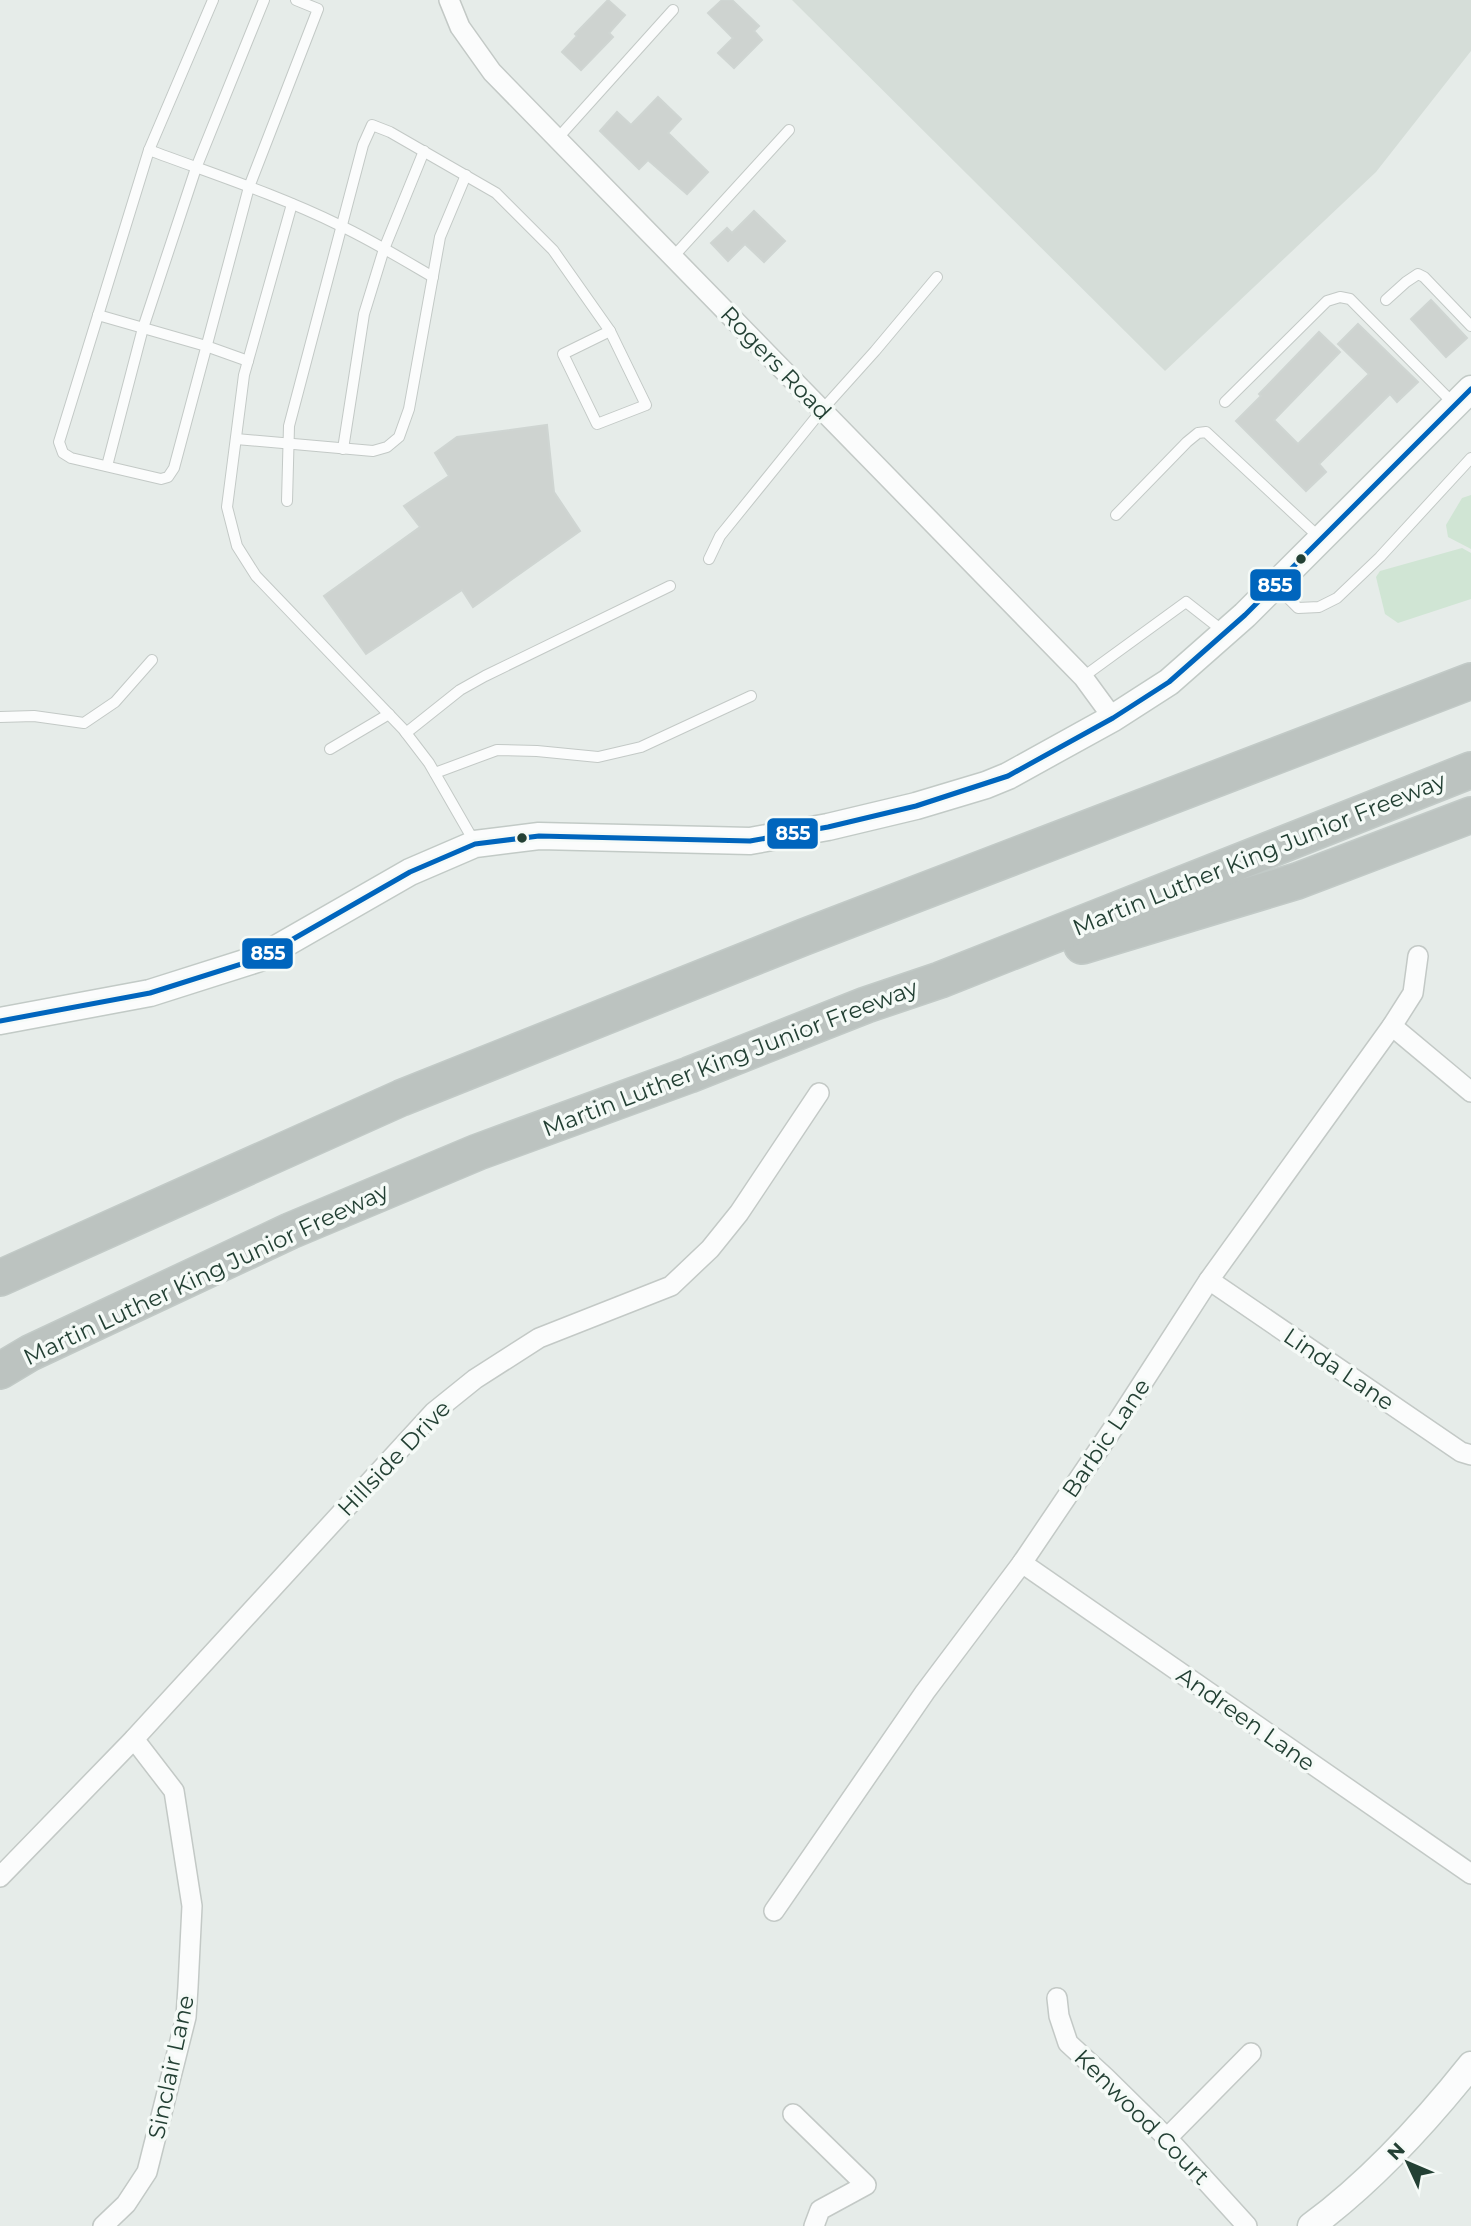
<svg xmlns="http://www.w3.org/2000/svg" width="1471" height="2226" font-family="Montserrat,sans-serif">
<rect width="100%" height="100%" fill="#e6ece9"/>
<polygon fill="#d5ddd8" points="792,0 1471,0 1471,51 1376,172 1165,371"/>
<g fill="#d0e5d4">
<polygon points="1471,495 1471,549 1448,537 1446,525 1462,498"/>
<polygon points="1462,548 1471,553 1471,599 1398,623 1385,614 1376,577 1380,571"/>
</g>
<g fill="#ced3d0" stroke="#cfd5d2" stroke-width="2">
<polygon points="608,0 625,15 609,33 613,37 581,70 562,52 577,36 575,34"/>
<polygon points="722,0 732,0 759,26 754,31 762,40 734,68 718,53 733,38 708,13"/>
<polygon points="658,97 681,119 668,133 708,172 687,194 648,160 639,169 600,131 617,112 631,125"/>
<polygon points="754,211 785,241 764,262 745,244 728,261 711,243 727,228 732,233"/>
<polygon points="1431,300 1467,338 1446,357 1411,319"/>
<polygon points="1358,324 1418,382 1397,402 1390,394 1319,464 1326,472 1306,491 1236,421 1261,396 1259,394 1319,332 1340,352 1274,420 1298,444 1369,374 1338,344"/>
<polygon points="547,425 554,492 580,531 473,607 462,590 366,654 324,596 420,527 404,506 449,476 435,453 457,437"/>
</g>
<g fill="none" stroke-linecap="round" stroke-linejoin="round">
<g stroke="#c3c9c6" stroke-width="12">
<g id="lane">
<path d="M296 0 318 9 249 187 174 468 168 477 161 479 71 458 63 453 59 442 149 150C213 174 278 195 339 225 371 240 402 259 433 277"/>
<polyline points="557,139 673,10"/>
<polyline points="149,150 213,0"/>
<polyline points="292,204 244,375 227,507 237,546 256,576 403,729 429,763 475,843"/>
<polyline points="673,257 789,130"/>
<polyline points="1386,300 1406,282 1418,274 1424,277 1471,326"/>
<polyline points="98,315 206,346 248,361"/>
<polygon points="610,331 646,405 597,424 563,354"/>
<polyline points="1225,402 1327,301 1340,297 1350,299 1453,403"/>
<polyline points="236,439 373,451 387,447 399,437 409,409 440,237 466,175"/>
<polyline points="343,449 364,314 384,249 424,151"/>
<polyline points="107,466 143,328 196,168 264,0"/>
<polyline points="287,501 289,426 363,145 372,125 390,132 496,193 553,250 610,331"/>
<polyline points="1116,515 1187,442 1198,433 1206,432 1321,539"/>
<polyline points="709,559 720,536 822,410 875,351 937,277"/>
<polyline points="1276,586 1298,608 1319,607 1337,598 1380,557 1471,458"/>
<polyline points="1083,677 1186,602 1223,631"/>
<polyline points="0,717 34,716 84,723 115,702 152,660"/>
<polyline points="406,733 460,690 485,676 670,586"/>
<polyline points="330,749 389,714"/>
<polyline points="435,773 497,750 537,751 598,757 641,747 751,696"/>
</g>
</g>
<g stroke="#c3c9c6" stroke-width="22">
<g id="street">
<polyline points="449,0 460,27 492,72 1083,677 1113,718"/>
<polyline points="1392,1026 1471,1092"/>
<polyline points="1209,1280 1461,1452 1471,1455"/>
<polyline points="1022,1563 1471,1874"/>
<polyline points="0,1877 134,1739 434,1412 475,1379 539,1338 671,1286 710,1249 739,1213 819,1093"/>
<polyline points="774,1911 925,1692 1022,1563 1116,1424 1209,1280 1392,1026 1413,993 1418,956"/>
<polyline points="1057,1998 1059,2016 1068,2043 1106,2078 1167,2138 1247,2226"/>
<polyline points="793,2114 866,2185 820,2210 814,2226"/>
<polyline points="1167,2138 1251,2053"/>
<polyline points="103,2226 126,2204 147,2172 186,2017 188,1987 192,1906 174,1791 134,1739"/>
</g>
</g>
<g stroke="#c2cac6" stroke-width="29">
<g id="secondary">
<polyline points="0,1021 150,993 260,958 410,872 475,844 539,836 750,841 828,827 916,806 986,785 1008,776 1113,718 1169,682 1245,615 1471,389"/>
<path d="M1311 2226C1372 2181 1424 2124 1471 2065"/>
</g>
</g>
<g stroke="#c2cac7" stroke-width="38">
<g id="highway">
<polyline points="1082,946 1297,881 1471,815"/>
<polyline points="0,1278 401,1098 804,937 1471,681"/>
<polyline points="0,1371 30,1353 290,1231 478,1152 689,1075 866,1005 940,980 1471,770"/>
</g>
</g>
<use href="#lane" stroke="#fbfcfc" stroke-width="10"/>
<use href="#street" stroke="#fbfcfc" stroke-width="19"/>
<use href="#secondary" stroke="#fbfcfc" stroke-width="26"/>
<use href="#highway" stroke="#bcc3c0" stroke-width="35"/>
<g stroke="#f5faf7" stroke-width="10">
<polyline id="bus-1" points="0,1021 150,993 260,958 410,872 475,844 539,836 750,841 828,827 916,806 1008,776 1113,718 1169,682 1245,615 1471,389"/>
</g>
<use href="#bus-1" stroke="#0065bd" stroke-width="5"/>
</g>
<g fill="#234034" stroke="#f5faf7" stroke-width="2.5">
<circle cx="1301" cy="559" r="6"/>
<circle cx="522" cy="838" r="6"/>
</g>
<g text-anchor="middle" dominant-baseline="central" stroke-width="7" stroke-linejoin="round" paint-order="stroke">
<g font-size="23" fill="#234034" stroke="#f5faf7">
<text transform="translate(776 363) rotate(46)">Rogers Road</text>
<text transform="translate(1259 854) rotate(-22)">Martin Luther King Junior Freeway</text>
<text transform="translate(730 1058) rotate(-21)">Martin Luther King Junior Freeway</text>
<text transform="translate(206 1274) rotate(-25)">Martin Luther King Junior Freeway</text>
<text transform="translate(1339 1369) rotate(34)">Linda Lane</text>
<text transform="translate(1106 1438) rotate(-56)">Barbic Lane</text>
<text transform="translate(394 1458) rotate(-46)">Hillside Drive</text>
<text transform="translate(1246 1719) rotate(35)">Andreen Lane</text>
<text transform="translate(171 2067) rotate(-78)">Sinclair Lane</text>
<text transform="translate(1142 2117) rotate(45)">Kenwood Court</text>
</g>
</g>
<g stroke="#f5faf7" stroke-width="2.5">
<rect x="1249" y="568" width="53" height="34" rx="7" fill="#0065bd"/>
<rect x="766" y="817" width="53" height="33" rx="7" fill="#0065bd"/>
<rect x="241" y="937" width="53" height="33" rx="7" fill="#0065bd"/>
</g>
<g font-size="19" text-anchor="middle" font-weight="bold" fill="#fff">
<text x="1275" y="592">855</text>
<text x="793" y="840">855</text>
<text x="268" y="960">855</text>
</g>
<g transform="translate(1408 2163) rotate(314)" stroke="#f5faf7" stroke-width="5" paint-order="stroke">
<path d="M0-5L12 26L0 18L-12 26Z" fill="#234034"/>
<text y="-10" font-size="19" font-weight="bold" text-anchor="middle" fill="#234034">N</text>
</g>
</svg>
